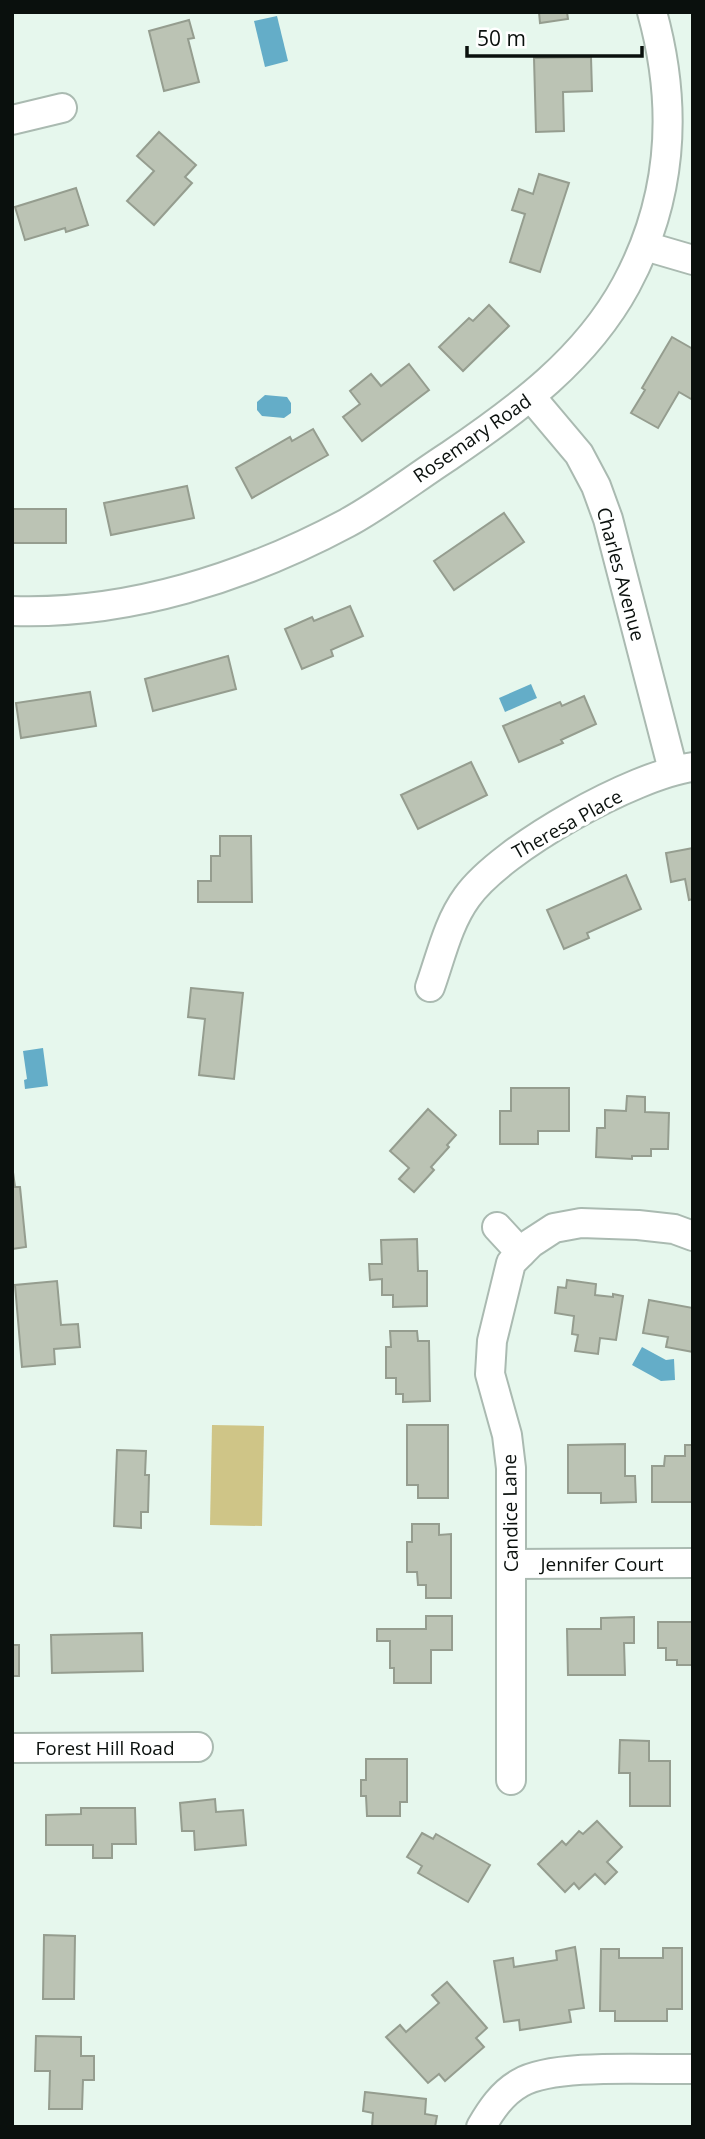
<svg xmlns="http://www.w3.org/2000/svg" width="705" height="2139" font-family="'Open Sans',sans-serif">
<rect width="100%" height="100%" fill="#e6f7ed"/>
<polygon fill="#cfc587" points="212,1425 264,1426 262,1526 210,1525"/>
<g fill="#64adc8">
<polygon points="277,16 288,61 265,67 254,21"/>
<polygon points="265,395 287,397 291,403 291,413 284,418 262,416 257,410 257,402"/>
<polygon points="531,684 537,698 505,712 499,698"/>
<polygon points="43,1048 48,1086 25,1089 24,1080 27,1079 23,1051"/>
<polygon points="642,1347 666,1360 674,1359 675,1380 661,1381 632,1365"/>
</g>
<g fill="#bbc3b4" stroke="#959d8f" stroke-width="2">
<polygon points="539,12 567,12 568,19 540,23"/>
<polygon points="189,20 194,38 188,39 199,82 164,91 149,31"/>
<polygon points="591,57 592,91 563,92 564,131 536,132 534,58"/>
<polygon points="159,132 196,165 185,177 192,183 154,225 127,201 154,171 137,156"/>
<polygon points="539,174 569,183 540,272 510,262 525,214 512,210 519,189 533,194"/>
<polygon points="76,188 88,225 66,232 65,228 25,240 15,207"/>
<polygon points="489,305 509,326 463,371 439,347 469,318 473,321"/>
<polygon points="672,337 693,349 693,400 679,392 658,428 631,413 645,390 642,388"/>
<polygon points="409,364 429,390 362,441 343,417 360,404 350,391 371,374 381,386"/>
<polygon points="313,429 328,455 252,498 236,468 290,437 292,441"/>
<polygon points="187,486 194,518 111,535 104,503"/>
<rect x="12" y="509" width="54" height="34"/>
<polygon points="504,513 524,542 454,590 434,561"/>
<polygon points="350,606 363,636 331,650 333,656 302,669 285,629 312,617 314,621"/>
<polygon points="228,656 236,689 153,711 145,679"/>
<polygon points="90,692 96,726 21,738 16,703"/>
<polygon points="584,696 596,724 561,740 563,743 519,762 503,726 560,702 562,706"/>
<polygon points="471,762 487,795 418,829 401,795"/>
<polygon points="220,836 251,836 252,902 198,902 198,881 211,881 211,856 220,856"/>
<polygon points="693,848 693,899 689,900 685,879 671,882 666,853"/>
<polygon points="626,875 641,909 587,933 589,938 564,949 547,910"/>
<polygon points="191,988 243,993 234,1079 199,1075 205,1019 188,1017"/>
<polygon points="511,1088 569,1088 569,1131 538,1131 538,1144 500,1144 500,1111 511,1111"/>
<polygon points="627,1096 645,1097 645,1112 669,1113 668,1149 651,1149 651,1156 632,1156 632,1159 596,1157 597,1128 605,1128 605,1110 626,1111"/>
<polygon points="428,1109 456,1135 447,1145 449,1147 431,1167 434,1170 414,1192 399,1179 409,1168 390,1151"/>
<polygon points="12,1165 15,1187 20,1187 26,1247 12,1249"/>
<polygon points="417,1239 418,1271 427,1271 427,1306 393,1307 393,1295 382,1295 382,1279 370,1280 369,1264 382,1264 381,1240"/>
<polygon points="567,1280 596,1284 595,1295 613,1297 613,1294 623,1296 616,1340 600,1338 598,1354 575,1351 578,1335 572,1334 574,1316 555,1313 558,1287 566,1288"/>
<polygon points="57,1281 61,1325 78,1324 80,1347 54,1349 55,1364 22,1367 15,1285"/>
<polygon points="649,1300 693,1308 693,1352 666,1347 668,1337 643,1333"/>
<polygon points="390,1331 417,1331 418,1341 429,1341 430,1401 403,1402 403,1394 396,1394 396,1378 386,1378 386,1347 391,1347"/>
<polygon points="407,1425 448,1425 448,1498 418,1498 418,1485 407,1485"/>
<polygon points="625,1444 625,1476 635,1476 636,1502 601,1503 601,1493 568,1493 568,1445"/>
<polygon points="685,1445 693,1445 693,1502 652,1502 652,1466 664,1466 665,1456 685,1456"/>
<polygon points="117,1450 146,1451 145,1475 149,1475 148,1512 141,1512 141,1528 114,1526"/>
<polygon points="412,1524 439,1524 439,1535 451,1534 451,1598 426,1598 426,1585 418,1585 417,1572 407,1572 407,1542 412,1542"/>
<polygon points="426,1616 452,1616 452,1650 431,1650 431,1683 394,1683 394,1668 390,1668 390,1641 377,1641 377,1629 426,1629"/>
<polygon points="634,1617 634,1643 624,1643 625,1675 568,1675 567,1629 601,1629 601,1618"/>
<polygon points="658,1622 693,1622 693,1665 677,1665 677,1660 666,1660 666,1648 658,1648"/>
<polygon points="142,1633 143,1671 52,1673 51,1635"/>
<rect x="12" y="1645" width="7" height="31"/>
<polygon points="620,1740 649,1741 649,1761 670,1761 670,1806 630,1806 630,1773 619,1773"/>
<polygon points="366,1759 407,1759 407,1802 400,1802 400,1816 367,1816 366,1796 361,1796 361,1780 366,1780"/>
<polygon points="215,1799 216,1812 243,1810 246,1845 195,1850 194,1831 182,1831 180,1803"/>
<polygon points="81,1808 135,1808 136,1844 112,1844 112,1858 93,1858 93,1845 46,1845 46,1815 81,1814"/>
<polygon points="597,1821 622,1847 607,1862 617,1872 605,1884 595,1874 579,1889 574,1883 565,1892 538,1864 562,1841 566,1845 579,1831 583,1834"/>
<polygon points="422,1833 433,1839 436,1834 490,1865 468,1902 418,1873 422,1866 407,1857"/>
<polygon points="44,1935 75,1936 74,1999 43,1999"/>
<polygon points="575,1947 584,2008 569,2010 571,2022 520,2030 519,2020 504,2022 494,1961 513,1958 514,1967 557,1960 556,1951"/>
<polygon points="663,1948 682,1948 682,2009 667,2009 667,2021 615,2021 615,2011 600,2011 601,1949 619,1949 619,1958 663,1958"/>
<polygon points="447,1982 487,2028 476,2038 484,2047 445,2081 439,2074 428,2083 386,2037 400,2025 406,2032 439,2003 432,1995"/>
<polygon points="36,2036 81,2037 81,2056 94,2056 94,2080 83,2080 82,2109 49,2109 50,2071 35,2071"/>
<polygon points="365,2092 426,2099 425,2114 437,2116 435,2127 372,2127 373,2113 363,2111"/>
</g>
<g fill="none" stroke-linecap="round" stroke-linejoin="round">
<g stroke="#aabab1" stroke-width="32">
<g id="street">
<polyline points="12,120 62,108"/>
<polyline points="645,246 693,260"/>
<polyline points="531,397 579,454 596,486 608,519 673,770"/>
<path d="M12 611C128 615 246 577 347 523 382 504 415 478 449 456 518 409 586 359 626 285 673 198 678 106 652 12"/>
<path d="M430 987C441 956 448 923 467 897 502 848 634 775 693 767"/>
<polyline points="497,1227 521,1253"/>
<polyline points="511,1564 693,1563"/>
<polyline points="12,1748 198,1747"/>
<polyline points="511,1780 511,1468 507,1435 490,1374 492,1341 511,1263 531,1243 554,1228 581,1223 638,1225 674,1229 693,1236"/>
<path d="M481 2127C491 2110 502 2093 520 2083 554 2063 651 2070 693 2069"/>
</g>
</g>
<use href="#street" stroke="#fff" stroke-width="28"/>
</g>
<g text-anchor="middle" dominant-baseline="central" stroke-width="7" stroke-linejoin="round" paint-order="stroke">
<g font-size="19" fill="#0a100d" stroke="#fff">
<text transform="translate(472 438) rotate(-35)">Rosemary Road</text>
<text transform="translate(621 574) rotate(75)">Charles Avenue</text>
<text transform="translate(567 824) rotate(-29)">Theresa Place</text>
<text transform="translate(510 1513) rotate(-91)">Candice Lane</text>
<text x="602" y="1564">Jennifer Court</text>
<text x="105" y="1748">Forest Hill Road</text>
</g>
</g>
<rect width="705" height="2139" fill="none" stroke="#0a100d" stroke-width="28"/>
<path d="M467 46v10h175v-10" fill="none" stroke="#0a100d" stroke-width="3.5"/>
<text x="477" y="46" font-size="21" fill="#0a100d" stroke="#ffffff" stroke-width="5" paint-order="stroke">50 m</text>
</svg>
